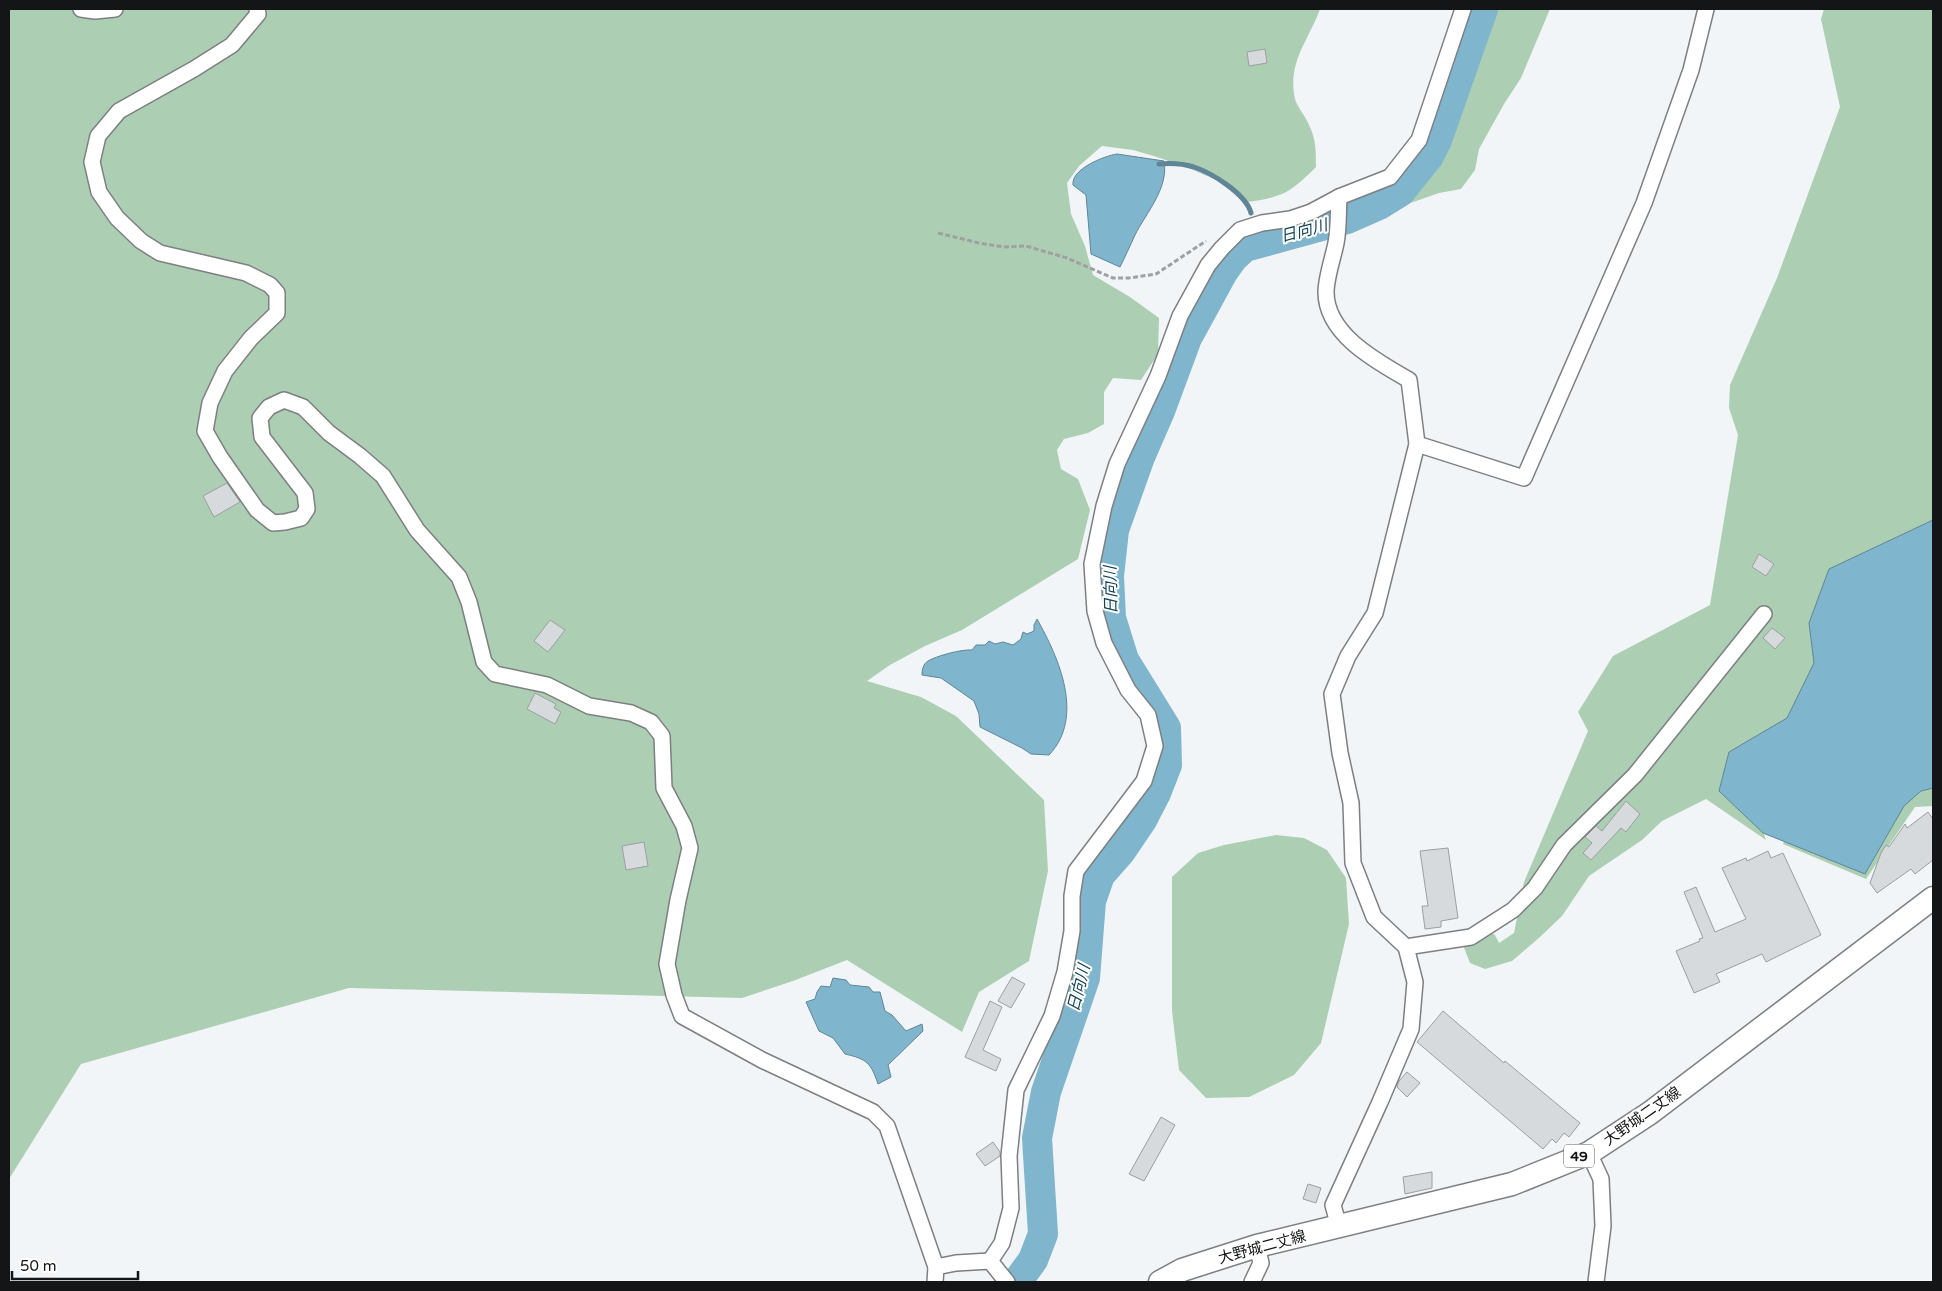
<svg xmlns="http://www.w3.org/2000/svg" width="1942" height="1291" font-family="'Varela Round','Noto Sans JP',sans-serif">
<rect width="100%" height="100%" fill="#f2f5f7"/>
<g fill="#accfb4">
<path d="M9 9H1320C1309 40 1287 62 1295 99 1297 106 1303 113 1306 119 1316 137 1316 148 1316 167 1290 193 1283 197 1247 202L1230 186 1191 169 1157 157 1133 150 1102 146 1079 166 1067 183 1071 214 1085 246 1093 275 1130 297 1159 318 1158 354 1141 380 1113 378 1104 392V424L1088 433 1064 439 1057 450 1061 469 1078 479 1090 510 1078 559 962 630 925 646 890 665 867 681 921 697 956 716 1044 800 1048 871 1029 961 979 992 962 1032 847 960 793 981 742 998 349 988 81 1064 9 1179Z"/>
<polygon points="1486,9 1550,9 1521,78 1504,104 1479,149 1475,170 1461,189 1439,193 1402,206 1425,173 1438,149"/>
<polygon points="1824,9 1933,9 1933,524 1815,666 1760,822 1766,840 1706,799 1662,821 1642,840 1589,876 1562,916 1540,937 1512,961 1485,969 1470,963 1463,945 1479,927 1495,935 1499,943 1514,933 1524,882 1588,731 1578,712 1613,656 1710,605 1738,435 1729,408 1730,385 1777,278 1840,107 1821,19"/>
<polygon points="1933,781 1933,806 1915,807 1866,879 1783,844 1788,833 1865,817"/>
<polygon points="1276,835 1304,838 1327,850 1346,878 1349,924 1321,1043 1294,1075 1249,1097 1206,1098 1179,1070 1172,1011 1172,877 1198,853 1224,845"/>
</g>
<g fill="#7fb5cd" stroke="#5f8596">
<path d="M1117 154 1164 161C1169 188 1146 213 1135 235 1130 246 1125 257 1120 267L1091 254 1086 195 1073 185C1071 169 1104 156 1117 154Z"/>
<polygon points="1933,520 1933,788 1921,791 1904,806 1865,874 1763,833 1719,791 1729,752 1787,718 1814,663 1809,623 1829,569"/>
<path d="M1037 619C1059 658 1085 717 1049 755L1031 754 1022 748 980 727 979 714 974 701 941 678 922 675C922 670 923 664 928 661 936 656 962 649 972 650L976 645H985L989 641 995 644 1003 642 1013 645 1021 639 1023 632 1027 634 1034 631V625Z"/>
<path d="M833 978 846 980 850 985 869 987 873 992H880L885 1011 892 1015 906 1031 922 1024 923 1031 888 1065 891 1077 878 1084C871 1063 867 1059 845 1054L833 1038 819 1031 806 1002 815 999 817 992 821 986 830 987Z"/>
</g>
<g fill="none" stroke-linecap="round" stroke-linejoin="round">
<path stroke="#5f8596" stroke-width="5" d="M1159 164C1170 163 1184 164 1194 167 1212 173 1246 194 1251 213"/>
<polyline stroke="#7fb5cd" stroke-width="30" points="1017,1282 1033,1260 1043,1234 1037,1138 1046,1092 1085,978 1091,901 1100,875 1121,851 1142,820 1156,793 1167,765 1166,728 1124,660 1111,618 1109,576 1114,530 1140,457 1160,411 1187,338 1223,272 1233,258 1245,247 1347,219 1379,205 1400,192 1429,156 1437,140 1483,9"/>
</g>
<g fill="#d7dadd" stroke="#9c9ea1">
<polygon points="1265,49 1267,63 1249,66 1247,52"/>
<polygon points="227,483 240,502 214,517 203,496"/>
<polygon points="1759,554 1774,564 1766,576 1752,567"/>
<polygon points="550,620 565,630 548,652 534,641"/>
<polygon points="1772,628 1785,638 1775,649 1763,638"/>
<polygon points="535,693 556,704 554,708 561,712 555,724 527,709"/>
<polygon points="1626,801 1640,814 1626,832 1621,828 1591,860 1583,853 1592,843 1585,837 1596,826 1602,831"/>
<polygon points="1928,812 1933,819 1933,860 1915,874 1911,869 1877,893 1870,883 1881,853 1886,845 1889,847 1905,824 1907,828"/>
<polygon points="644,842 648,866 626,870 622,846"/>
<polygon points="1448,848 1458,918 1441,921 1441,927 1425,929 1422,906 1428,906 1420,851"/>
<polygon points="1768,851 1771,858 1783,853 1821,935 1766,962 1762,954 1716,974 1720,982 1694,993 1676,951 1700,941 1699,939 1703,938 1684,892 1696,887 1715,932 1746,919 1722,868 1746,858 1747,861"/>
<polygon points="1012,977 1025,984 1011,1008 998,1001"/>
<polygon points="990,1001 1002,1007 983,1050 1001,1059 996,1071 965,1057"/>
<polygon points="1443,1011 1504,1063 1505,1061 1580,1123 1569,1137 1564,1133 1556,1143 1552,1139 1543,1149 1417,1042"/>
<polygon points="1407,1072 1420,1083 1407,1097 1397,1087 1399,1081"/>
<polygon points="1161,1117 1175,1125 1144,1181 1129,1174"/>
<polygon points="993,1142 1000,1152 1000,1156 985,1166 976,1154"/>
<polygon points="1432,1172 1432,1188 1405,1194 1403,1177"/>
<polygon points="1308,1184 1321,1188 1316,1203 1303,1199"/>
</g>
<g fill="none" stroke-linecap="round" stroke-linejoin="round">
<g stroke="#7d7f81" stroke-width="18">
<g id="minor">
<polyline points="81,9 95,11 115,9"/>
<polyline points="257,9 258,14 232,45 194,69 119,111 98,136 92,162 99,192 117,218 141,241 160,253 246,273 270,285 277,293 277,313 251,338 225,371 210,403 205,431 220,457 257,510 273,523 285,522 301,518 307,509 305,493 262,437 260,418 269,407 284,400 303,407 329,433 360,456 383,476 417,530 459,577 469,602 484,662 495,674 547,685 589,706 631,713 651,722 662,736 664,788 684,826 690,848 678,900 667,964 674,995 682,1016 762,1060 873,1112 887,1126 936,1267"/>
<polyline points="1417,444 1524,478 1644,203 1691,70 1706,9"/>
<polyline points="1406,947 1471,937 1513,910 1535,888 1564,845 1635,775 1764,614"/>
<polyline points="1589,1153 1601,1179 1603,1226 1596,1282"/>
<path d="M1339 1227 1333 1205 1380 1102 1411 1029 1415 982 1406 947 1374 917 1353 863 1351 803 1340 753 1332 694 1348 656 1375 613 1417 444 1409 380C1378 362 1326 335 1326 292 1326 278 1333 258 1336 243 1339 228 1338 212 1339 197"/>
<polyline points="990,1261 1002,1243 1011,1208 1009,1156 1016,1090 1052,1016 1065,972 1072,931 1072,896 1076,871 1144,781 1155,746 1148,715 1128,690 1104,643 1095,611 1092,564 1104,506 1117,464 1158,376 1180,316 1208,265 1222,248 1240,230 1262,223 1290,219 1311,212 1339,197 1390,177 1419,140 1463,9"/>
<polyline points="935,1282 936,1267 956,1263 990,1261 1007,1282"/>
<polyline points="1252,1282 1261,1263 1257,1246"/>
</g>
</g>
<g stroke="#7d7f81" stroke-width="25">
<polyline id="primary" points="1160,1282 1182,1270 1257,1246 1512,1184 1589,1153 1650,1113 1933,898"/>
</g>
<polyline stroke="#9ea0a2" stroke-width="3" stroke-dasharray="5 2.5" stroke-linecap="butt" points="938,233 979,243 1004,247 1026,246 1067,258 1113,278 1129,278 1156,274 1206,241"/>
<use href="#minor" stroke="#fff" stroke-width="15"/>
<use href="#primary" stroke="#fff" stroke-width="22"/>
</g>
<g text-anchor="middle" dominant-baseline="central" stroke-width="4" stroke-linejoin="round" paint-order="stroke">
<rect fill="#fff" stroke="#5a5b5c" stroke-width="1" x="1564" y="1144.5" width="30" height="23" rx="4"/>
<g font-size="14" font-weight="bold" fill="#141516">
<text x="1579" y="1156">49</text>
</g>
<g font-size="15" fill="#141516" stroke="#fff">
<text transform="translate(1642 1116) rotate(-35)">大野城二丈線</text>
<text transform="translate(1262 1247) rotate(-15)">大野城二丈線</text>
</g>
<g font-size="16" font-style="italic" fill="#154354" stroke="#fff">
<text transform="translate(1304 231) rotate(-15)">日向川</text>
<text transform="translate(1111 590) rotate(-91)">日向川</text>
<text transform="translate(1079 988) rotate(-76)">日向川</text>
</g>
</g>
<rect width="1942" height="1291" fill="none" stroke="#141516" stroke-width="20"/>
<path d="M12 1271v8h126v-8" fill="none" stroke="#141516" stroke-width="2.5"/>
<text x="20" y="1271" font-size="15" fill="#141516" stroke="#ffffff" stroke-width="4" paint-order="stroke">50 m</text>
</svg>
